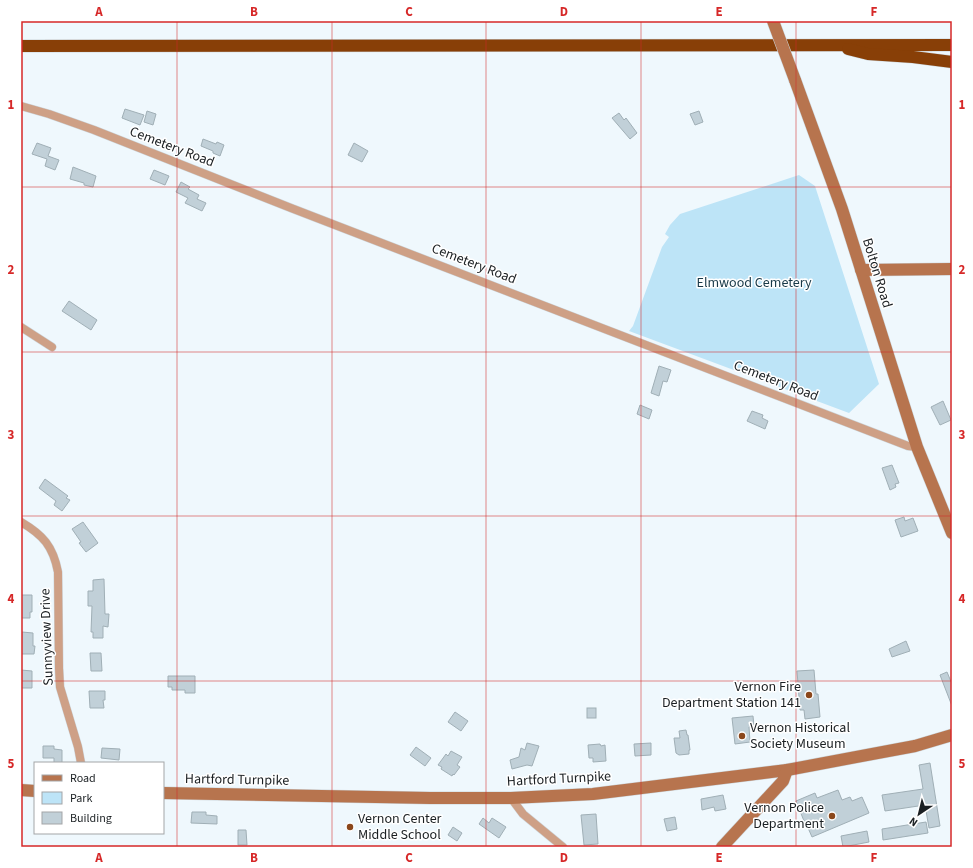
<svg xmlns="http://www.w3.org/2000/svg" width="973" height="868" font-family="'Source Sans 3',sans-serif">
<rect width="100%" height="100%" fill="#eff8fd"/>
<polygon fill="#bde4f7" points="799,175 815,186 879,384 849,413 629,331 633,326 662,247 669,237 665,234 670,225 680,214"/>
<g fill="#c1d0d8" stroke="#a0afb6">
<polygon points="125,109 144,115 140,125 122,118"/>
<polygon points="147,111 156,114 153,125 144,122"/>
<polygon points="699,111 703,122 695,125 690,114"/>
<polygon points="619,113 624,120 626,118 637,133 630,139 612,118"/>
<polygon points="203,139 216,144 217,142 224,145 220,156 213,153 213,151 201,146"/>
<polygon points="37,143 51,148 48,156 59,160 55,170 45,166 47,159 32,154"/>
<polygon points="354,143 368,151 362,162 348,155"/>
<polygon points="73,167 96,176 93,187 84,185 84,183 70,179"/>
<polygon points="154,170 169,176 165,185 150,179"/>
<polygon points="181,182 190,187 188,189 199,195 197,199 206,203 202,211 185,203 188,198 176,192"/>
<polygon points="69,301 97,320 91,330 62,311"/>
<polygon points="659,366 671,370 667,382 663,381 659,396 651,393"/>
<polygon points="943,401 951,420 940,425 931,407"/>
<polygon points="640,405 652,410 649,419 637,414"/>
<polygon points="752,411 763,415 762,418 768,421 765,429 747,421"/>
<polygon points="892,465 899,483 895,484 896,487 890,490 882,468"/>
<polygon points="45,479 68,496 66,498 70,500 62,511 54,505 56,501 39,488"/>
<polygon points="904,517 905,521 913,518 918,531 901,537 895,520"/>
<polygon points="83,522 98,543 86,552 79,543 81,542 72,529"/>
<polygon points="104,579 105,614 109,614 108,627 103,626 103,638 93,638 93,632 91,632 92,606 88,606 88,591 93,591 93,580"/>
<polygon points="21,595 32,595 32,612 30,612 30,618 21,618"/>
<polygon points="22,632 33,633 33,646 35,646 34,654 21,654"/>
<polygon points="906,641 910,651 892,657 889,649"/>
<polygon points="90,653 101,653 102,671 91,671"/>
<polygon points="21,670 32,671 32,688 21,688"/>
<polygon points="814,670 816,694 818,694 820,717 805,719 804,710 800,710 797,671"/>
<polygon points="947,672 952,684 952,706 940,675"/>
<polygon points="168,676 195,676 195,693 185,693 185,690 172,690 172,687 168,687"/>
<polygon points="89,691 105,691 105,700 103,700 104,708 90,708"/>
<rect x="587" y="708" width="9" height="10"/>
<polygon points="455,712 468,721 461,731 448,722"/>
<polygon points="753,716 754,726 749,727 750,742 735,744 732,718"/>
<polygon points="686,730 687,735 688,735 690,750 689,750 689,754 679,755 676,753 674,738 680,738 679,731"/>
<polygon points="527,743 539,746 532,766 527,765 512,769 510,760 519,757 521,748 525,750"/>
<polygon points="651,743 651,755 635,756 634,744"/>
<polygon points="600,744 601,746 605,745 606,761 593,762 593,758 589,758 588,745"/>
<polygon points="43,746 54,746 54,749 62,750 62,763 54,763 54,758 43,758"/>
<polygon points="416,747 431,758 425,766 410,755"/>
<polygon points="102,748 120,749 119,760 101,758"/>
<polygon points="451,751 462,757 457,765 460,767 454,775 453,774 452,776 441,769 442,767 438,765 446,754 448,756"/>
<polygon points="930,763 940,826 929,828 925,805 885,811 882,795 923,789 919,765"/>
<polygon points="838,790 842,800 850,797 852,801 862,797 869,813 812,837 805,821 804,821 796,801 815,793 817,798"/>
<polygon points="723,795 726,809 715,811 714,807 702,810 701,799"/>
<polygon points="192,812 206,812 206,815 217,816 217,824 191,823"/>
<polygon points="596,814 598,844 584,845 581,815"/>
<polygon points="675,817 677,829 667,831 664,819"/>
<polygon points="483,818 489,823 492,818 506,827 499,838 479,824"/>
<polygon points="926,822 928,833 883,840 882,829"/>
<polygon points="453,827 462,833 457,841 448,835"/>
<polygon points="238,830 246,830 247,845 238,845"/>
<polygon points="867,831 869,842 843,847 841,836"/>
</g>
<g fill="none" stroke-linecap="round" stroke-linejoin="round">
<g stroke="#cdd5da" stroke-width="9">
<g id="street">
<polyline points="21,106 49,114 94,130 291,208 908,446 917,447"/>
<polyline points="21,327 52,347"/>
<path d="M21 522C43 535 53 546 58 572L59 668 60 687 78 747 81 763"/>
<polyline points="511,798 523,814 563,847"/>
</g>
</g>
<g stroke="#cdd5da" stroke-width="13">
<g id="secondary">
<polyline points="795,80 842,209 917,447 952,533"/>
<polyline points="861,270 952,269"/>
<polyline points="21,790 35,791"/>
<polyline points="163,793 430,798 511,798 593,794 787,770 915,746 952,735"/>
<polyline points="722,847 783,781 787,770"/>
</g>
</g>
<g stroke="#cdd5da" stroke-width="13">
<g id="highway">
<polyline points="21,46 952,45"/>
<polyline points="848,49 868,54 913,57 952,62"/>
</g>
</g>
<use href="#street" stroke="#cea086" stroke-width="8"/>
<use href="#secondary" stroke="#b7744e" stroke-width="12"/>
<use href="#highway" stroke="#883f07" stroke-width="12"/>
<g stroke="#cdd5da" stroke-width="13" stroke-linecap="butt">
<polyline id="secondary-bridge" points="773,21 795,80"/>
</g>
<use href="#secondary-bridge" stroke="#b7744e" stroke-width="12"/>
</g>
<path fill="none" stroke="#d62828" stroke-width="1" stroke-opacity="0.55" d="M177 21V847M332 21V847M486 21V847M641 21V847M796 21V847M21 187H952M21 352H952M21 516H952M21 681H952"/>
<g fill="#8b471b" stroke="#fff" stroke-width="1.5">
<circle cx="809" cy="695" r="4"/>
<circle cx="742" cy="736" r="4"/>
<circle cx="832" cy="816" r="4"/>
<circle cx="350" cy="827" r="4"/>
</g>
<g text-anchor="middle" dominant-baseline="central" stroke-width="3" stroke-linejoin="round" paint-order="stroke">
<g font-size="14" fill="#1a1f22" stroke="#fff">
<text transform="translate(172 147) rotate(21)">Cemetery Road</text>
<text transform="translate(474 264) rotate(21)">Cemetery Road</text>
<text transform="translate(877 273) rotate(73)">Bolton Road</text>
<text transform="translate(776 381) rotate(21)">Cemetery Road</text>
<text transform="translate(47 637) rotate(-92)">Sunnyview Drive</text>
<text transform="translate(559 779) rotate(-3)">Hartford Turnpike</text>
<text transform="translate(237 780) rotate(1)">Hartford Turnpike</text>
</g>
<g font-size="14" fill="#183948" stroke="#fff">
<text x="754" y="283">Elmwood Cemetery</text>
</g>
<g font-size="14" fill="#1a1f22" stroke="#fff" text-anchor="end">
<text x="801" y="687">Vernon Fire<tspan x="801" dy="16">Department Station 141</tspan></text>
<text x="750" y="728" text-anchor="start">Vernon Historical<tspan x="750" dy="16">Society Museum</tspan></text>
<text x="824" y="808">Vernon Police<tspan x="824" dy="16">Department</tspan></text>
<text x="358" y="819" text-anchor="start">Vernon Center<tspan x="358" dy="16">Middle School</tspan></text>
</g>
</g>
<rect width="973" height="868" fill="none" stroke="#ffffff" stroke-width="44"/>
<rect x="34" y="762" width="130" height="72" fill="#ffffff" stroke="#a3a5a7"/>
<rect x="42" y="775" width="20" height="6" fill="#b7744e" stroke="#a3a5a7"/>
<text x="70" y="782" font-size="12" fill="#1a1f22">Road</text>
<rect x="42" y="792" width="20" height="12" fill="#bde4f7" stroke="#a3a5a7"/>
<text x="70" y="802" font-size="12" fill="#1a1f22">Park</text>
<rect x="42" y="812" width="20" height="12" fill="#c1d0d8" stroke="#a3a5a7"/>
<text x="70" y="822" font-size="12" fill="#1a1f22">Building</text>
<g transform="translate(919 814) rotate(215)" stroke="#ffffff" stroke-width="3" paint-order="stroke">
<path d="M0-3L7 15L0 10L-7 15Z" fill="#1a1f22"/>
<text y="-6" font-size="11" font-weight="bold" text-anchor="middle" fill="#1a1f22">N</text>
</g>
<rect x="22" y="22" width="929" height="824" fill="none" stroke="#d62828" stroke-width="1.5"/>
<g font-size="13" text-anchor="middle" font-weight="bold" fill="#d62828">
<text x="99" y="16">A</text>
<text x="254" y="16">B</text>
<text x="409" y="16">C</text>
<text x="564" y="16">D</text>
<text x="719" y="16">E</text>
<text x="874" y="16">F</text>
<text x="11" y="109">1</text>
<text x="962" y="109">1</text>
<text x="11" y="274">2</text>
<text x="962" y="274">2</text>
<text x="11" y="439">3</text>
<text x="962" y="439">3</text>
<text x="11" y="603">4</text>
<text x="962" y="603">4</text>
<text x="11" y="768">5</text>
<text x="962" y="768">5</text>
<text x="99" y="862">A</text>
<text x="254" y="862">B</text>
<text x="409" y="862">C</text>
<text x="564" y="862">D</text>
<text x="719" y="862">E</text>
<text x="874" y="862">F</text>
</g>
</svg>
